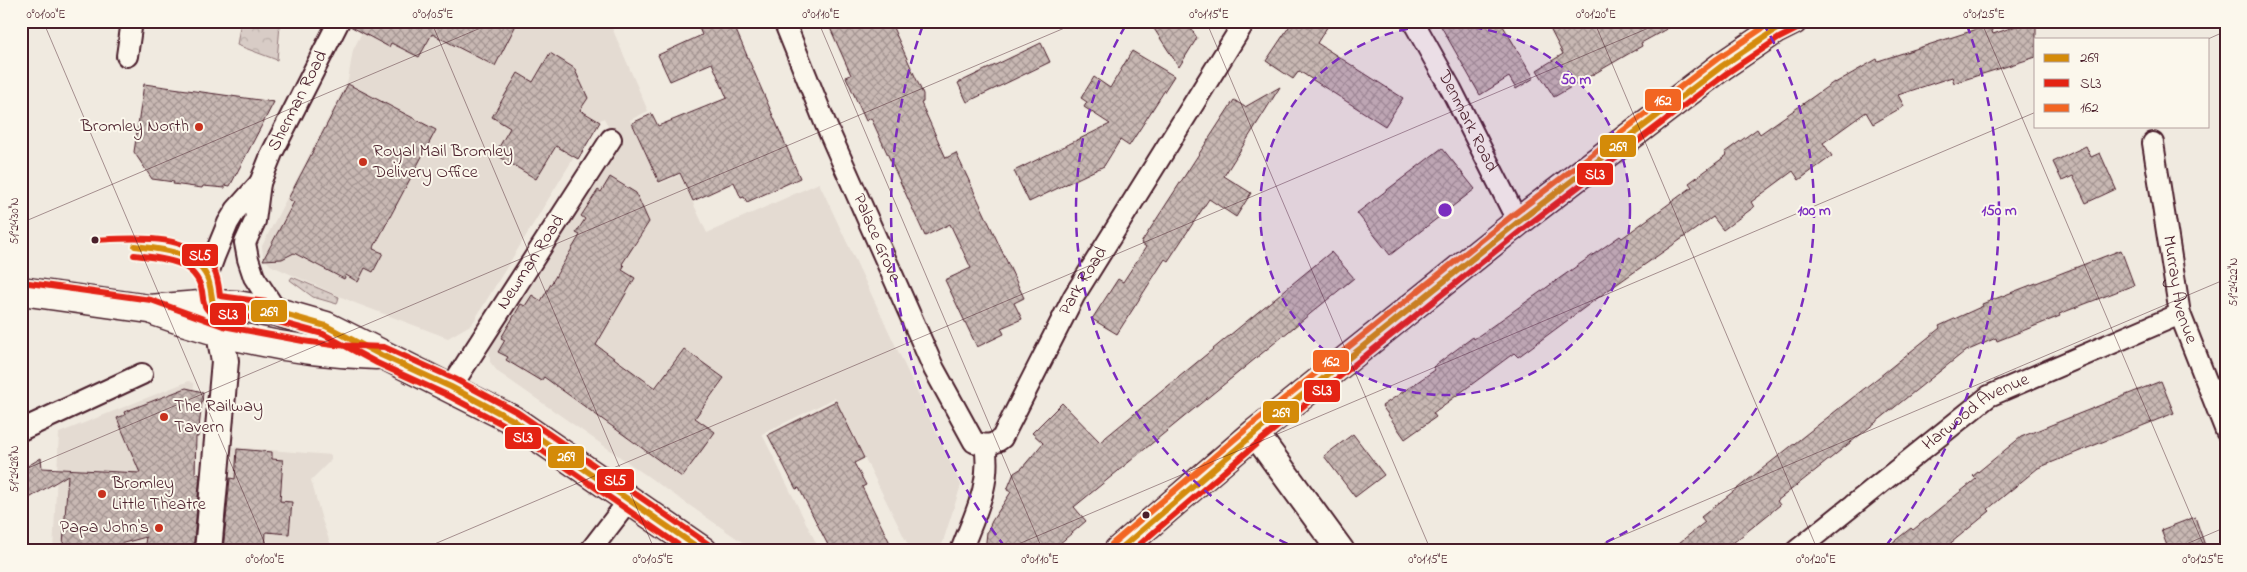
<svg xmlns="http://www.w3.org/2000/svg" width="2247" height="572" font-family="'Indie Flower',sans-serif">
<defs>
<pattern id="green-dots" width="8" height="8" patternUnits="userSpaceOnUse" patternTransform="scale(1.25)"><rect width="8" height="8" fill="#d8ccc6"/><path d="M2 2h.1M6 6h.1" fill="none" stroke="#bbafaa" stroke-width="1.8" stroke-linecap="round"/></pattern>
<pattern id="forest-crowns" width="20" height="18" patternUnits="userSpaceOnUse" patternTransform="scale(1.25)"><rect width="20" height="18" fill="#d8ccc6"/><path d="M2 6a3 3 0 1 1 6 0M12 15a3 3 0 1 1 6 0" fill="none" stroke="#bbafaa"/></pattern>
<pattern id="building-cross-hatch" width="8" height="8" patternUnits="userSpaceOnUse" patternTransform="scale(1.25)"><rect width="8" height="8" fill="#c8b8b3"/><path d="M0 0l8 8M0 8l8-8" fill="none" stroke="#a49592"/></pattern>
</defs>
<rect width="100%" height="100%" fill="#f0eae0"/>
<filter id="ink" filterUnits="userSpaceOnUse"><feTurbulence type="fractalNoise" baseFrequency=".02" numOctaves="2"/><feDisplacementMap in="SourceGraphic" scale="10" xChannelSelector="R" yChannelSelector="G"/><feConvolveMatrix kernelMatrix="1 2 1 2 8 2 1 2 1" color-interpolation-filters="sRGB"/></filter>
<g filter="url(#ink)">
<g fill="#e4dbd2">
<polygon points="368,21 609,21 648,111 630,120 659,184 680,175 707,233 819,183 961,485 940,551 911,551 835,398 762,434 820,551 755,551 498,372 490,362 489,347 617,146 604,118 595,123 472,324 448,338 355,303 270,265 263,256 262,246 348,80 353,50"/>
<polygon points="189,381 194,384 180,551 53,551 59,433"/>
<polygon points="233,447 331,455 331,460 311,480 322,520 333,551 224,551"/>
</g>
<polygon fill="url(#green-dots)" stroke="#917678" points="292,277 339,297 337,304 313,297 290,280"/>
<polygon fill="url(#forest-crowns)" stroke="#917678" points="241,21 274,21 280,25 277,60 237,45"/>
<g fill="url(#building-cross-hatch)" stroke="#4a1f2b">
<polygon points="351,21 518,21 495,66 432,34 419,57 391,43 389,47 350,26"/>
<polygon points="715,21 732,21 800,178 747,202 744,197 741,198 734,182 693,201 680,173 659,182 632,123 652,114 658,126 727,98 712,63 670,81 658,55 702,35 699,28"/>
<polygon points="827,21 890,21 923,94 923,102 921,103 946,158 956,153 1024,298 1014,303 1022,319 1001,328 1004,334 977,347 945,280 971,268 950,224 925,236 871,118 866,121 846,77 851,75"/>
<polygon points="1149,21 1186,21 1197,38 1179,67"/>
<polygon points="1293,21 1331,21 1317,43 1403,98 1385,126 1299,71 1293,79 1266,61"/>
<polygon points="1438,21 1500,21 1534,78 1516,89 1509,77 1480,95"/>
<polygon points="1546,21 1681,21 1641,43 1642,46 1554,97 1537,70 1563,54"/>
<polygon points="2031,21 2036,21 2036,57 1954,83 1952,77 1898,95 1904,106 1873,124 1866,112 1823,143 1832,156 1799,180 1793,171 1751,202 1754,207 1723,230 1713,217 1607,291 1518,357 1514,353 1433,413 1436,417 1405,439 1382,406 1435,370 1433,367 1473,337 1474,339 1577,266 1620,236 1622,238 1692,187 1689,183 1727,155 1725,152 1757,129 1760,134 1834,82 1835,83 1877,59 1878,61 1990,25 1993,34"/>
<polygon points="1041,43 1050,62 967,102 958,83"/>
<polygon points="1132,51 1174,76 1129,146 1120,140 1104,166 1029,202 1014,171 1110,124 1084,107 1087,102 1081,98 1094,77 1110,88"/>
<polygon points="550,53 574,68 588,98 580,110 600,122 578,159 556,146 536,179 495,154 510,128 492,117 518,73 533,82"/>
<polygon points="144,84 274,102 230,186 225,185 225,188 203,186 202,188 173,184 174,182 152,179 134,152"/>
<polygon points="348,84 436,130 373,249 383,253 373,272 365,268 358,282 346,275 344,279 294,253 282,259 263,260 294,202 288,199"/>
<polygon points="1280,87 1224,176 1251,193 1236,217 1209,199 1168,261 1165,259 1117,334 1092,319 1118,279 1123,282 1146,247 1141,243 1234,100 1245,107"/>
<polygon points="2086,146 2091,157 2100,153 2116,189 2086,203 2073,176 2062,181 2053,162"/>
<polygon points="1442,148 1475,189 1390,255 1357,213"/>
<polygon points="610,177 636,193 649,222 622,264 624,266 622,270 635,278 596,345 655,388 684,349 724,378 695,418 715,432 682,477 544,377 541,381 506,360 508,357 498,352 505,340 501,338 521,304 525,306 532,295 541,301 580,235 576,233 585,219 581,216 598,190 601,192"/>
<polygon points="2121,250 2134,285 2059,314 2060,316 1997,341 1996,338 1964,352 1777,501 1780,505 1723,551 1669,551 1705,522 1701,517 1879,377 1940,328 1939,326 1983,306 1982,304"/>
<polygon points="1331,252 1354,278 1074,507 1086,521 1051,551 985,551 987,532 992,521 1011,492 1007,490 1014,473 1022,468 1043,443 1032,433 1062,403 1100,442"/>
<polygon points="2161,381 2174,413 2038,468 1988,509 1990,511 1941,551 1882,551 1911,528 1913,530 1976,479 1973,476 2021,437"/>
<polygon points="186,388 203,392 198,437 196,437 195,474 200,474 193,551 144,551 146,537 105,548 63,545 68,475 21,503 21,470 41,458 42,468 140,473 117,418 125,415 124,412"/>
<polygon points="836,401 864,458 854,463 866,485 862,487 894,551 831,551 799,488 796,489 768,435"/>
<polygon points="1353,434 1384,475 1355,497 1324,456"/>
<polygon points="237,449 272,452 272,459 283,460 280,501 292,502 289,534 266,532 265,551 223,551 230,478 235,479"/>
<polygon points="2195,517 2207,551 2169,551 2161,530"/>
</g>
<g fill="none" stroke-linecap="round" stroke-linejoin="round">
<g stroke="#4a1f2b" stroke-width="24">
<g id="minor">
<path id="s1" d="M784 21 826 125 934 369 974 442C986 446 992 446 1002 438L1074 296 1245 21"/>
<path id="s2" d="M1414 23 1451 89 1518 222"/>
<polyline points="127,56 132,21"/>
<path id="s3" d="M2153 143 2180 314 2226 431"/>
<polyline points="213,304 207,276 214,257 228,223 236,210 260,183"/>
<path id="s4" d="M277 312 254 277 248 259 245 243 255 221 260 183 272 153 339 21"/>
<path id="s5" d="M451 387 611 139"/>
<polyline points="21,430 142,374"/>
<polyline points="590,551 630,499"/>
<path d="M961 551C974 516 992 484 985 446"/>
<path id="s6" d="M1796 551 1989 396 2180 314"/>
</g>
</g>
<g stroke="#4a1f2b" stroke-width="30">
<g id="tertiary">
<polyline points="1255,433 1341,551"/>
<polyline points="208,551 225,361 216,313"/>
</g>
</g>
<g stroke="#4a1f2b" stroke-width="31">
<g id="primary">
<polyline points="21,291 149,309 213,304 237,305 277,312 326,326 513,420 703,551"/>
<path d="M157 312C228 338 301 353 376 355"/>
<polyline points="1118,551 1255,433 1518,222 1722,66 1775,30 1793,21"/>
</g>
</g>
<use href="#minor" stroke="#fbf7ec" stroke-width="20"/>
<use href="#tertiary" stroke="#fbf7ec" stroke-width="26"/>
<use href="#primary" stroke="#fbf7ec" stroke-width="28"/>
<g stroke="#fbf7ec" stroke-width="10">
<g id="bus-1">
<path d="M135 246C160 249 195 251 207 277 211 285 211 295 213 304L277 312 326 326 381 355 451 387 513 420 703 551"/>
<polyline points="1118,551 1255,433 1518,222 1722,66 1775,30 1792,21"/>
</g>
</g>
<g stroke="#fbf7ec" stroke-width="10">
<g id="bus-2">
<path d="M134 255C160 258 195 259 202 291 203 298 203 307 210 312L275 321 323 334 377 363 447 395 508 427 687 551"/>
<polyline points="1132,551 1261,440 1523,229 1727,73 1779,38 1797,29"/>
</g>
</g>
<g stroke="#fbf7ec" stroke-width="10">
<polyline id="bus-3" points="1112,544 1250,426 1513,215 1717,59 1773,21"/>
</g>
<g stroke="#fbf7ec" stroke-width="10">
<g id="bus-4">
<path d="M94 240C132 238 191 231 214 270 218 277 219 288 220 296L282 304"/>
<polyline points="22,282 151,300 223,326 303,341 333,345 384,347 455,379 517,412 708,544"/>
</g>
</g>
<use href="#bus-1" stroke="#d48b09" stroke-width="6"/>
<use href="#bus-2" stroke="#e42313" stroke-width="6"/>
<use href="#bus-3" stroke="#f26522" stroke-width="6"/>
<use href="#bus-4" stroke="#e42313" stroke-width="6"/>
</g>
</g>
<path fill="none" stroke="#4a1f2b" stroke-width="1" stroke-opacity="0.45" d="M43 21 268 551M431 21 655 551M818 21 1043 551M1206 21 1431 551M1594 21 1818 551M1981 21 2206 551M2208 39 2226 31M21 223 497 21M21 471 1081 21M418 551 1665 21M1002 551 2036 112M1586 551 2226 279M2170 551 2226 527"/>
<circle cx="1445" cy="210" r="185" fill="#7b2cbf" fill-opacity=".12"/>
<g fill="none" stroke="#7b2cbf" stroke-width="2.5" stroke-dasharray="9 6">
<circle cx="1445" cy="210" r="185"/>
<path d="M1301 550A369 369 0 0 1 1127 23M1763 23A369 369 0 0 1 1589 550"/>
<path d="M1005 547A554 554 0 0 1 923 25M1967 25A554 554 0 0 1 1885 547"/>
</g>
<g fill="#c8321e" stroke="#fbf7ec" stroke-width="2">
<circle cx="199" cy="127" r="5"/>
<circle cx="363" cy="162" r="5"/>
<circle cx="164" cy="417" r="5"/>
<circle cx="102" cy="494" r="5"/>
<circle cx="159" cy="528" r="5"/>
</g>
<g fill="#4a1f2b" stroke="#fbf7ec" stroke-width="2">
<circle cx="95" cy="240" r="4.5"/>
<circle cx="1146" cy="515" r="4.5"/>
</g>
<g text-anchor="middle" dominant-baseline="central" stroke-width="4" stroke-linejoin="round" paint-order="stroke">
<g font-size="18" fill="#4a1f2b" stroke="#fbf7ec">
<text stroke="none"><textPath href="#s4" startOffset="230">Sherman Road</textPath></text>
<text stroke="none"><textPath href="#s2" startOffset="112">Denmark Road</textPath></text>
<text stroke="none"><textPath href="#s1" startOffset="236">Palace Grove</textPath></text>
<text stroke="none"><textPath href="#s5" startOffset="148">Newman Road</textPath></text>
<text stroke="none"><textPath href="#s1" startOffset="669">Park Road</textPath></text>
<text stroke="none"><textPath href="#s3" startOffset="149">Murray Avenue</textPath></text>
<text stroke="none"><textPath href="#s6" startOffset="228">Harwood Avenue</textPath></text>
</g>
<g font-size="18" fill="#4a1f2b" stroke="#fbf7ec" text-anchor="start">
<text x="189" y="127" text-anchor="end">Bromley North</text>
<text x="373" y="152">Royal Mail Bromley<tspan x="373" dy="21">Delivery Office</tspan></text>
<text x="174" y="407">The Railway<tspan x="174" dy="21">Tavern</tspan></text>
<text x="112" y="484">Bromley<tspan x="112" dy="21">Little Theatre</tspan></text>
<text x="149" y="528" text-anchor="end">Papa John's</text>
</g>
</g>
<circle cx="1445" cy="210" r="8" fill="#7b2cbf" stroke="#fbf7ec" stroke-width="2.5"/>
<g font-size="15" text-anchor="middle" font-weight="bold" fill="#7b2cbf" stroke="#fbf7ec" stroke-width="4" stroke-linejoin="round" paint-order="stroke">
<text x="1576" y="84">50 m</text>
<text x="1814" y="215">100 m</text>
<text x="1999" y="215">150 m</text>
</g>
<g stroke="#fbf7ec" stroke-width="2">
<rect x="1644" y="88" width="38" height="24" rx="5" fill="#f26522"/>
<rect x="1599" y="134" width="38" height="24" rx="5" fill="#d48b09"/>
<rect x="1576" y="162" width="38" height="24" rx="5" fill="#e42313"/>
<rect x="181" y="243" width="38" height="24" rx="5" fill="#e42313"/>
<rect x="250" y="299" width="38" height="24" rx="5" fill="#d48b09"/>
<rect x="209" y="302" width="38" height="24" rx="5" fill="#e42313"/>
<rect x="1312" y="349" width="38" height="24" rx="5" fill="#f26522"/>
<rect x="1303" y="379" width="38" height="24" rx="5" fill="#e42313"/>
<rect x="1262" y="400" width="38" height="24" rx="5" fill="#d48b09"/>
<rect x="504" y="426" width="38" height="24" rx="5" fill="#e42313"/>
<rect x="547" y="445" width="38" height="24" rx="5" fill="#d48b09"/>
<rect x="596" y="468" width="39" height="24" rx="5" fill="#e42313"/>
</g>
<g font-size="14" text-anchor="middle" font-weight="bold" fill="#fff">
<text x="1663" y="105">162</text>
<text x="1618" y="151">269</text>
<text x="1595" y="179">SL3</text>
<text x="200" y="260">SL5</text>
<text x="269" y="316">269</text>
<text x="228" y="319">SL3</text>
<text x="1331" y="366">162</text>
<text x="1322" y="395">SL3</text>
<text x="1281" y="417">269</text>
<text x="523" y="442">SL3</text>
<text x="566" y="461">269</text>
<text x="615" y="485">SL5</text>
</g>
<rect width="2247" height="572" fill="none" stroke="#fbf7ec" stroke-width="55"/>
<rect x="2034" y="38" width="175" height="90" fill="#fbf7ec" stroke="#b4a19f"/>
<rect x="2044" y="54" width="25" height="8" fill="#d48b09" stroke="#b4a19f"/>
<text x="2080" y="62" font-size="15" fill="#4a1f2b">269</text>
<rect x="2044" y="79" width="25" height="8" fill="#e42313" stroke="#b4a19f"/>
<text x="2080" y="88" font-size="15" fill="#4a1f2b">SL3</text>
<rect x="2044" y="104" width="25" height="8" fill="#f26522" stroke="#b4a19f"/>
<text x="2080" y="112" font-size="15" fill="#4a1f2b">162</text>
<rect x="28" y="28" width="2192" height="516" fill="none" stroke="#4a1f2b" stroke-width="2"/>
<g font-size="12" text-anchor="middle" fill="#4a1f2b">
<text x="46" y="18">0°01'00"E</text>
<text x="433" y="18">0°01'05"E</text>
<text x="821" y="18">0°01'10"E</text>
<text x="1209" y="18">0°01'15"E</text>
<text x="1596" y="18">0°01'20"E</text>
<text x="1984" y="18">0°01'25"E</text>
<text transform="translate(14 221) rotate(-90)" y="4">51°24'30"N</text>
<text transform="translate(2233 282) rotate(-90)" y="4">51°24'22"N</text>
<text transform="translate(14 469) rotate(-90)" y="4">51°24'28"N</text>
<text x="265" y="563">0°01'00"E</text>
<text x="653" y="563">0°01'05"E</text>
<text x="1040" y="563">0°01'10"E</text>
<text x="1428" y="563">0°01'15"E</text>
<text x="1816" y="563">0°01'20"E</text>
<text x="2203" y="563">0°01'25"E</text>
</g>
</svg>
